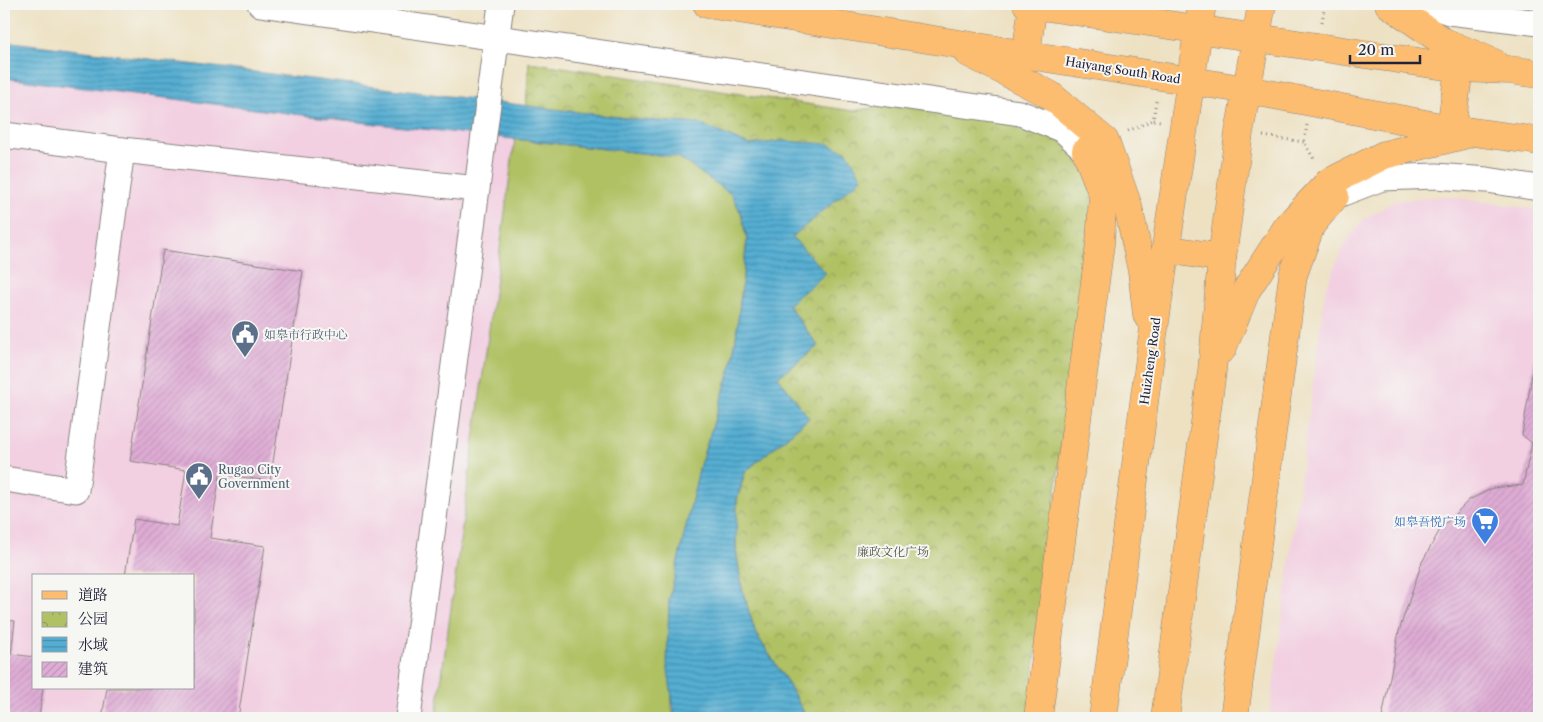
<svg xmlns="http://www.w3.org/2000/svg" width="1543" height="722" font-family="'Libre Caslon Text','Noto Serif SC',serif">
<defs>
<pattern id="park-crowns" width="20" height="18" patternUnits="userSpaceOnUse" patternTransform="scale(1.25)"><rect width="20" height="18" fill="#b0c164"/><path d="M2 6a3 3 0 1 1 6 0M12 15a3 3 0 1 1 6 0" fill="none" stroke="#8f9c54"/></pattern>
<pattern id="water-rules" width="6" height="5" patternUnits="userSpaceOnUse" patternTransform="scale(1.25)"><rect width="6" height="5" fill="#55aed2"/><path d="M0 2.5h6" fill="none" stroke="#468dac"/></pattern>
<pattern id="building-hatch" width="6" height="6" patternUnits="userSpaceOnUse" patternTransform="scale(1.25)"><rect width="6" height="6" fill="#dfacd5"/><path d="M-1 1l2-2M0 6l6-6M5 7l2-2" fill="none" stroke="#bf94b8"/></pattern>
</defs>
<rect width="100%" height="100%" fill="#f6f6f2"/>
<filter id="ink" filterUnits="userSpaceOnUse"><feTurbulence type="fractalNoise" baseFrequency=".02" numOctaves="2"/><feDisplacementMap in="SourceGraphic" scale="10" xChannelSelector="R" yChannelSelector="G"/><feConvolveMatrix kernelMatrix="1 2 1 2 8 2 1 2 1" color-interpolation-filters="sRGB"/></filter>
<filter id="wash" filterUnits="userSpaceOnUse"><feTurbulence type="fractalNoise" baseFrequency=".0096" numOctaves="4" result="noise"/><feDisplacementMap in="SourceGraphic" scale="20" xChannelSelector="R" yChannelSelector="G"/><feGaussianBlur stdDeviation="1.12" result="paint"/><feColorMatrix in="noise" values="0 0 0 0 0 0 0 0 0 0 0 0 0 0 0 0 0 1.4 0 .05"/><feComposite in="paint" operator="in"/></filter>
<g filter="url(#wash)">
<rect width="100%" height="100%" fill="#ede1c2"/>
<g fill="#f2cfe1" fill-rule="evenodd">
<path d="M4 78 515 139 436 718H4ZM34 576H194V688H34Z"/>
<polygon points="1444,196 1539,210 1539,718 1269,718 1325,291 1344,245 1364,219 1395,201"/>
</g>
<polygon fill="url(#park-crowns)" stroke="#697250" points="529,62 853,111 890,105 1040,124 1074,144 1093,192 1028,718 807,718 786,680 756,634 742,589 736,549 737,500 745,472 809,418 778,377 818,346 788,304 792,237 861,178 783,141 749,145 699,124 642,120 526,106"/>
<polygon fill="#b0c164" stroke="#697250" points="515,139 678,157 731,194 741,213 747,240 736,338 730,372 700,465 669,601 672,710 675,718 436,718"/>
<polygon fill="url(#water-rules)" stroke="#3c6886" points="4,41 642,120 699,124 749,145 783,141 829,144 847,152 862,178 792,237 826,273 788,305 818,346 778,377 809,418 745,472 737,500 736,549 742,589 756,634 786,680 807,718 675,718 667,663 669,601 700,465 730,372 736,338 747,240 741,213 731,194 678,157 368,123 4,78"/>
<g id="blocks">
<g fill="url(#building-hatch)">
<polygon points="163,250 303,271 270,481 220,474 210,538 265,546 238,718 102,718 107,688 194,688 194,576 125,576 134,519 177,526 186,470 130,461"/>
<polygon points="1538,338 1539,718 1382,718 1399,631 1422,562 1441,528 1469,500 1493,488 1523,485 1532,443 1522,435"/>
<polygon points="4,620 15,621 11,654 34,657 34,688 43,688 39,718 4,718"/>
</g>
</g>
</g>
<g filter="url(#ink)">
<use href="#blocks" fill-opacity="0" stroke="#88827e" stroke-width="1"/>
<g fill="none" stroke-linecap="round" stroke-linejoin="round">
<g stroke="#88827e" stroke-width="27">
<g id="minor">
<polyline points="260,4 1020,113 1063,130 1086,151"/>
<polyline points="1426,4 1449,12 1539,23"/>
<polyline points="4,135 122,150"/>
<polyline points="1335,196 1382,178 1436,176 1487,180 1539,188"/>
<polyline points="4,479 76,490 122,150 477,189"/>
<polyline points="408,718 501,4"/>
</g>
</g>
<g stroke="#88827e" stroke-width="29">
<g id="major">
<polyline points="707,4 1248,90 1451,129 1539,141"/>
<polyline points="1027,4 1459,68 1509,70 1539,74"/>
<polyline points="1389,4 1442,41 1494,63"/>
<polyline points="967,52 1050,95 1105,141 1128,206 1142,271 1147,315"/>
<polyline points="1026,54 1033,5"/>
<polyline points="1451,129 1459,68"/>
<polyline points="1166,249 1222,258"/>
<polyline points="1222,349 1247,289 1288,226 1328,183 1384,155 1464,135"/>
<polyline points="1038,718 1100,244 1103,195 1086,151"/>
<polyline points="1103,718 1151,349 1202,4"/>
<polyline points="1165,718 1212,371 1222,258 1239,133 1262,4"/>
<polyline points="1234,718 1293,275 1311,225 1335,196"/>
</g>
</g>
<g stroke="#88827e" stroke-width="3" stroke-dasharray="1 4" stroke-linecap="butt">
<polyline points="1322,22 1325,4"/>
<polyline points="1156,101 1153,120 1160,121"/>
<polyline points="1307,125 1304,142 1315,161"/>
<polyline points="1128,131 1153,120"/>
<polyline points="1263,136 1304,142"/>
</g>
<use href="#minor" stroke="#fff" stroke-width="25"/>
<use href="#major" stroke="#fcbd6f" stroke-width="28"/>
</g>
</g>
<defs>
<g id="civic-pin" transform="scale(1.4375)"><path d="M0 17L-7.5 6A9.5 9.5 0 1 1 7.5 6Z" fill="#5c6f8a" stroke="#f6f6f2"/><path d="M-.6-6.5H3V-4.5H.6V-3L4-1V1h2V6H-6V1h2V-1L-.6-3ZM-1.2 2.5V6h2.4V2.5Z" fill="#fff"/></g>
<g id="supermarket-pin" transform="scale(1.4375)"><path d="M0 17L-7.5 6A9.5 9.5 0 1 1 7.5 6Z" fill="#3f7fe0" stroke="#f6f6f2"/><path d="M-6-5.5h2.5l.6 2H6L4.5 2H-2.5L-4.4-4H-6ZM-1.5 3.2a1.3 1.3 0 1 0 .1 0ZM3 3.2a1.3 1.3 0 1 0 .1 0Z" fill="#fff"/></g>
</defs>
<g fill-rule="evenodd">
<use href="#civic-pin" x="245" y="334"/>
<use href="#civic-pin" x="199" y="476"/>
<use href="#supermarket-pin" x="1485" y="521"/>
</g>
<g text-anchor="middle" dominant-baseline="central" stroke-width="4" stroke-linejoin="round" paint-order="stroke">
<g font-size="12" fill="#22223b" stroke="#f6f6f2">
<text transform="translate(1123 70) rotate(9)">Haiyang South Road</text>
<text transform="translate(1150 361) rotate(-82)">Huizheng Road</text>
</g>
<g font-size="12" fill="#4e5e75" stroke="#f6f6f2" text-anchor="start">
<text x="264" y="334">如皋市行政中心</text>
<text x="218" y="469">Rugao City<tspan x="218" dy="14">Government</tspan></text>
</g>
<g font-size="12" fill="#366cbe" stroke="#f6f6f2" text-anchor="end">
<text x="1466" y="521">如皋吾悦广场</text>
</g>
<g font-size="12" fill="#545a49" stroke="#f6f6f2">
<text x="893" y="551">廉政文化广场</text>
</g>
</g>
<rect width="1543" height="722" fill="none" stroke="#f6f6f2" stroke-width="20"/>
<rect x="32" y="574" width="162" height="115" fill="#f6f6f2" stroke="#a1a1a9"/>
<rect x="42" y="591" width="25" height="8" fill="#fcbd6f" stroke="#a1a1a9"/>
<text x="78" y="600" font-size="15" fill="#22223b">道路</text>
<rect x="42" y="612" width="25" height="15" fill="url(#park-crowns)" stroke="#a1a1a9"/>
<text x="78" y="624" font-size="15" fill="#22223b">公园</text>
<rect x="42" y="637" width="25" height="15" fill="url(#water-rules)" stroke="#a1a1a9"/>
<text x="78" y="650" font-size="15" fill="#22223b">水域</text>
<rect x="42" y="662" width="25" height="15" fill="url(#building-hatch)" stroke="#a1a1a9"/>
<text x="78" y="674" font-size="15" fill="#22223b">建筑</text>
<path d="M1350 55v8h70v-8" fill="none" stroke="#22223b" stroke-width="2.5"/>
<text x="1358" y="55" font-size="15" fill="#22223b" stroke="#f6f6f2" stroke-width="4" paint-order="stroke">20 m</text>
</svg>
